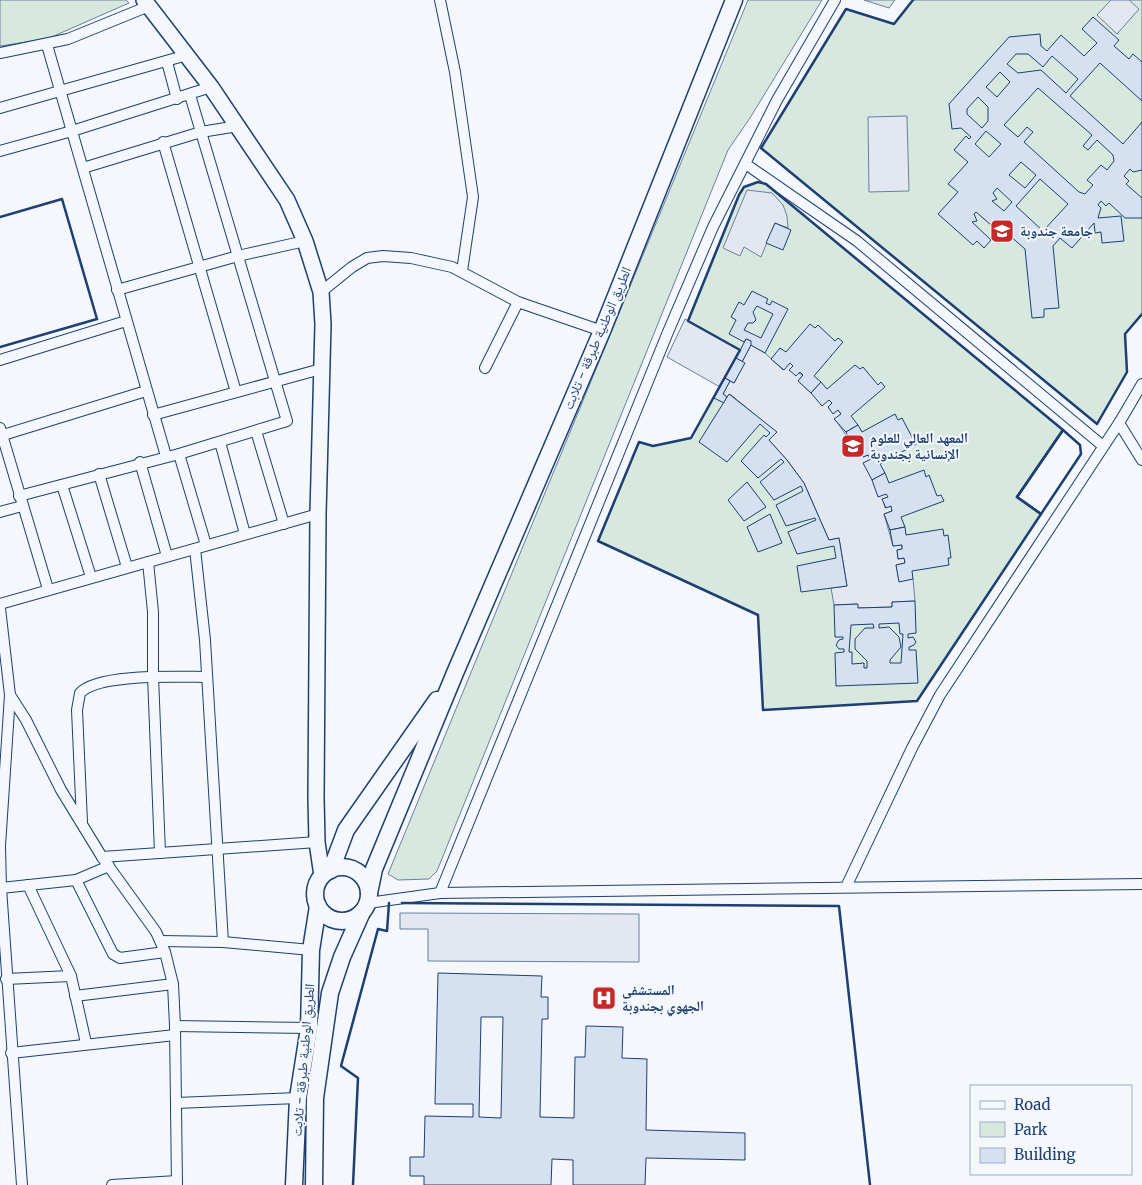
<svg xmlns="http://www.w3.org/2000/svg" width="1142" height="1185" font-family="Merriweather,'Noto Naskh Arabic',serif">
<rect width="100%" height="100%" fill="#f4f7fb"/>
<g fill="#d7e8df" stroke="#687fa3">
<polygon points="0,0 126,0 129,3 47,39 0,46"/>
<polygon points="748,0 822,0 750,118 728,150 437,871 429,879 398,880 388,874"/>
<polygon points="864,0 895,0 889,8"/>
<polygon points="913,0 1142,0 1142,314 1125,334 1127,372 1097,424 761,148 846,9 894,24"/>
<polygon points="758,182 766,184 1063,430 1017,497 1041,514 917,701 763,710 758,615 598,541 639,442 653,446 691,438 740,350 688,321 739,195 744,187"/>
</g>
<g fill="#e3e8f0" stroke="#687fa3">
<polygon points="1111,0 1129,0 1139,9 1117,34 1097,15"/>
<polygon points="907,116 909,191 869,192 868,117"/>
<polygon points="747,190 772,193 783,205 787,216 788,228 775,223 761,257 744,247 740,256 723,248"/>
<polygon points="685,319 740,350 720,387 667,357"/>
<polygon points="751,345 765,353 783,370 790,363 793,366 789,370 803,375 798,381 811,393 829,400 832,403 828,407 833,413 838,410 841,414 835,419 854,447 862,443 864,447 859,449 863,457 868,455 888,497 883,499 885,508 891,506 892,511 884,514 893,546 902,545 902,549 897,550 898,559 904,558 905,563 896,565 899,581 913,579 915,601 892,602 892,607 858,608 857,604 834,605 831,588 847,586 839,538 829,540 804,483 787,460 769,440 776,432 730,394 727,397 723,394 730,381 734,383 744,364 742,362"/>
<polygon points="400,913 639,914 639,962 428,961 428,929 400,929"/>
</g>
<g fill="#d5e0f0" stroke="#1d3f73" fill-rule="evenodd">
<path d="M1093 17 1119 40 1114 46 1129 59 1133 54 1142 62V101L1100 63 1070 96 1123 144 1142 122V170L1133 172 1130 169 1124 176 1129 181 1126 184 1142 198V218H1125L1109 203 1106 206 1101 201 1098 205 1101 208 1098 218 1121 216 1124 241 1102 243 1101 232 1095 233 1094 223 1072 248 1060 238 1053 246 1059 308 1044 309V317L1032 318 1025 249 994 222 991 225 976 212 974 214 977 221 972 222 991 240 984 248 977 241 973 245 938 214 958 192 948 184 968 162 954 150 966 136 969 139 971 137 961 128 952 129 949 104 1009 37 1040 34 1041 46 1047 51 1061 35 1084 56 1097 43 1082 29ZM1016 54H1028L1043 67 1052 56 1078 79 1066 93 1041 70 1018 73 1007 64ZM1000 72 1010 82 997 97 986 87ZM1038 88 1092 135 1083 146 1088 150 1097 140 1113 155 1114 161 1107 170 1101 165 1087 180 1093 185 1085 194 1079 192 1024 142 1033 132 1027 127 1018 137 1004 125ZM978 97 988 107V121L982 128 967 114V109ZM986 131 1001 144 989 157 975 144ZM1021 162 1036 175 1025 188 1009 175ZM1040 179 1068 204 1043 231 1016 206ZM997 188 1012 202 1004 211 992 201 997 199 993 193Z"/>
<polygon points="775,223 791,230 783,250 766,243"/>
<path d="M752 291 768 299 766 303 770 305 772 301 788 309 765 353 749 344 751 341 746 339 744 342 729 334 736 320 731 317 739 302 744 305ZM757 306 773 314 761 338 744 330 748 323H753L756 320 753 312Z"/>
<polygon points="810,324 815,328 818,325 835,341 838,338 843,342 814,376 821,382 811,393 798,381 803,375 800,372 796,376 789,370 793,366 790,363 784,370 771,359 780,348 786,352"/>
<polygon points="746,339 751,341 751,345 742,362 736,358"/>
<polygon points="736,358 745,363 734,383 725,378"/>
<polygon points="855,365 860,369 863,367 878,385 881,382 885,387 851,416 858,425 846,432 834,419 841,414 838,410 833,414 828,407 832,403 829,400 822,406 811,393 821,382 827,389"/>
<polygon points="725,378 730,381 723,394 727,397 724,403 714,398"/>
<polygon points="729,394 777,432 769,440 787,460 804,483 829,540 839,538 847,586 801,592 797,566 836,558 834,546 797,554 788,532 816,520 815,518 786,526 776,505 803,491 801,486 774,500 760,482 784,462 781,459 758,478 741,461 764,435 766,437 770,433 760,424 727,462 699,442"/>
<polygon points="895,414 898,420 902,418 913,439 917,437 920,442 880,464 885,473 872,480 863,463 871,459 868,455 863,457 859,449 864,447 862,443 854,447 846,432 858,425 862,432"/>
<polygon points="924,470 926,477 929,475 937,496 941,495 944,501 901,517 905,527 890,530 884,514 892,511 891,506 886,508 882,499 888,497 886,494 878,497 872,480 885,473 889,483"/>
<polygon points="747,482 766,507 744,521 728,500"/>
<polygon points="770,514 782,543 758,552 747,527"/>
<polygon points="905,527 906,535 943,529 944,536 948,535 951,558 948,558 949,565 912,571 913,579 899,582 896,565 905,563 904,558 898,559 897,550 902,549 902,545 893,546 890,530"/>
<path d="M915 601 916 633 908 634V638L913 637 916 642 914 645 909 647V650H916L918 683 836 686 835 653 844 652V649H839L836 645 839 640 843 639V637H835L834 605 858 604V608L892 607V602ZM899 623 900 634H903L901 663H890V660L901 647 899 637 889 627 879 628V624ZM873 624 874 628H865L855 639V649L867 661V668H864V663L852 664V652H849L851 625Z"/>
<path d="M438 973 542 976 541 997H548V1019H542L540 1117 574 1118 575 1057H585L586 1026 623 1027 622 1058 647 1059 646 1130 745 1133V1160L646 1158 645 1185H573V1160L552 1159 551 1185H424V1176H410V1157H424L425 1116 473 1117V1104H435ZM481 1017H503L501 1118 479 1117Z"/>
</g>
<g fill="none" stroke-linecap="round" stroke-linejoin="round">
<g stroke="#1d3f73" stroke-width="12">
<g id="street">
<polyline points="440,0 455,72 473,197 462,271"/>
<polyline points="47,45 166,456"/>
<polyline points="0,53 68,39 149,6"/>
<polyline points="167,62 177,99"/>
<polyline points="0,108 187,55"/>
<polyline points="163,142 236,392"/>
<polyline points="0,151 72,131 211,87"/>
<polyline points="747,165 857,241 1103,446"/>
<polyline points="83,168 201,132 238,126"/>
<polyline points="117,290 238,256 305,241"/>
<polyline points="321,292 352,267 367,258 383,256 411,258 452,267 518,302 602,331"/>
<polyline points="0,360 126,321"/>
<polyline points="485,368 518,302"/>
<polyline points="153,415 321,369"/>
<polyline points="1119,423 1142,460"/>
<polyline points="0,428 48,589"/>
<polyline points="256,431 284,524"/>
<polyline points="0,436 146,391"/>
<polyline points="220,442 245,534"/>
<polyline points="179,454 206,545"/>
<polyline points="140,462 167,556"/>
<polyline points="99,474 127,567"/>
<polyline points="62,485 91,577"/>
<polyline points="19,496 179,454 287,421 190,95"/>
<polyline points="0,512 22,506"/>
<polyline points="195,549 205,640 223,942"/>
<polyline points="148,562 153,612 153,676 160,853"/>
<polyline points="0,604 318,514"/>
<polyline points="0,608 10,695 26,720 61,790 102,857 156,932 165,952 173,984 175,1026 177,1185"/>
<polyline points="10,695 0,846 1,888 22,1185"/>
<path d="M82 822 77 710 80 693C98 673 179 677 206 677"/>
<polyline points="102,857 317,842"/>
<polyline points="76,880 113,954 120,958 165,952"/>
<polyline points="28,885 71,976 86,1043"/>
<polyline points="846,887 912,748 940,695 1119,423 1142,384"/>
<polyline points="1,888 76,880 109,866"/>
<polyline points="440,893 668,332 713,227 777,100 835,0"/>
<polyline points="368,903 440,893 1142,884"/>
<polyline points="161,941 223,942 311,950"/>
<polyline points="6,979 71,976"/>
<polyline points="75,996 173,984"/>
<polyline points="175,1026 309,1028"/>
<polyline points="11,1053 175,1035"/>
<polyline points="176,1103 298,1098"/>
<polyline points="112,1185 177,1181"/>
</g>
</g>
<g stroke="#1d3f73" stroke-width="18">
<polyline id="secondary" points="144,0 211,87 287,200 305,241 321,292 323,324 318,514 316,798 317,842 322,876"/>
</g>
<g stroke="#1d3f73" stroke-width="19">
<g id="primary">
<circle cx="342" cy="894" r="27"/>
<polyline points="331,870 346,830 437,700"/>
<polyline points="369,893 374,869 455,673 602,331 734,0"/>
<polyline points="294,1185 298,1098 309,1028 311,950 318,906"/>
<polyline points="314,1185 315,1098 330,993 342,957 362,912"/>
</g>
</g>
<use href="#street" stroke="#f4f7fb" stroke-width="10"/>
<use href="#secondary" stroke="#f4f7fb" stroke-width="15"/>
<use href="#primary" stroke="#f4f7fb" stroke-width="16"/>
<g stroke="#1d3f73" stroke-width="2.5">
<polyline points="913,0 894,24 846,9 761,148 1097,424 1127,372 1125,334 1142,314"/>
<polygon points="758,182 766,184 1063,430 1017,497 1041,514 917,701 763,710 758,615 598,541 639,442 653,446 691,438 740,350 688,321 739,195 744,187"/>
<polyline points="0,217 62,199 97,319 0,347"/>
<polygon points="1063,430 1080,445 1081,454 1041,514 1017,497"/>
<polyline points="402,903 839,906 870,1185"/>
<polyline points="353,1185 358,1078 341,1066 378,929 387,931 389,903"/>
</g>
</g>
<defs>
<g id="university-square" transform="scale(1.25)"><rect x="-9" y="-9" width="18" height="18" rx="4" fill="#c62828" stroke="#f4f7fb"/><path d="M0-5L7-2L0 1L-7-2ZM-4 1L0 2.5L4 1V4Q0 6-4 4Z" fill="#fff"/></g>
<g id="hospital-square" transform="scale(1.25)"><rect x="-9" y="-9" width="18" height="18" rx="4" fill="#c62828" stroke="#f4f7fb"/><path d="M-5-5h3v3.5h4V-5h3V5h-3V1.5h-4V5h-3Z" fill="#fff"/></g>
</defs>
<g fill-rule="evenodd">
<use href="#university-square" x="1002" y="231"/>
<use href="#university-square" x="853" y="446"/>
<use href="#hospital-square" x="604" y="998"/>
</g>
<g text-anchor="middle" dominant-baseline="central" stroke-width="4" stroke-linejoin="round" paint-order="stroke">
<g font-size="14" font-weight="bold" fill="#1d3f73" stroke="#f4f7fb" text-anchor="start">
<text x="1020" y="231">جامعة جندوبة</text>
<text x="870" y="438">المعهد العالي للعلوم<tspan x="870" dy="16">الإنسانية بجندوبة</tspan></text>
<text x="622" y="990">المستشفى<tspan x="622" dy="16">الجهوي بجندوبة</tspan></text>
</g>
<g font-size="14" fill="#1d3f73" stroke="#f4f7fb">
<text transform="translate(597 338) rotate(-67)">الطريق الوطنية طبرقة - تلابت</text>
<text transform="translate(303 1060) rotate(-85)">الطريق الوطنية طبرقة - تلابت</text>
</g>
</g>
<rect x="970" y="1085" width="162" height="90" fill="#f4f7fb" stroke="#9eadc5"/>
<rect x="980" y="1101" width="25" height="8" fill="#f4f7fb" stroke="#9eadc5"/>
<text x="1014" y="1110" font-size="15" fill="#1d3f73">Road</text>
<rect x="980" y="1122" width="25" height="15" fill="#d7e8df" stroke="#9eadc5"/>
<text x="1014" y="1135" font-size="15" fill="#1d3f73">Park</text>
<rect x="980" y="1148" width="25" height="15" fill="#d5e0f0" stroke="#9eadc5"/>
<text x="1014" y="1160" font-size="15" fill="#1d3f73">Building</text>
</svg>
